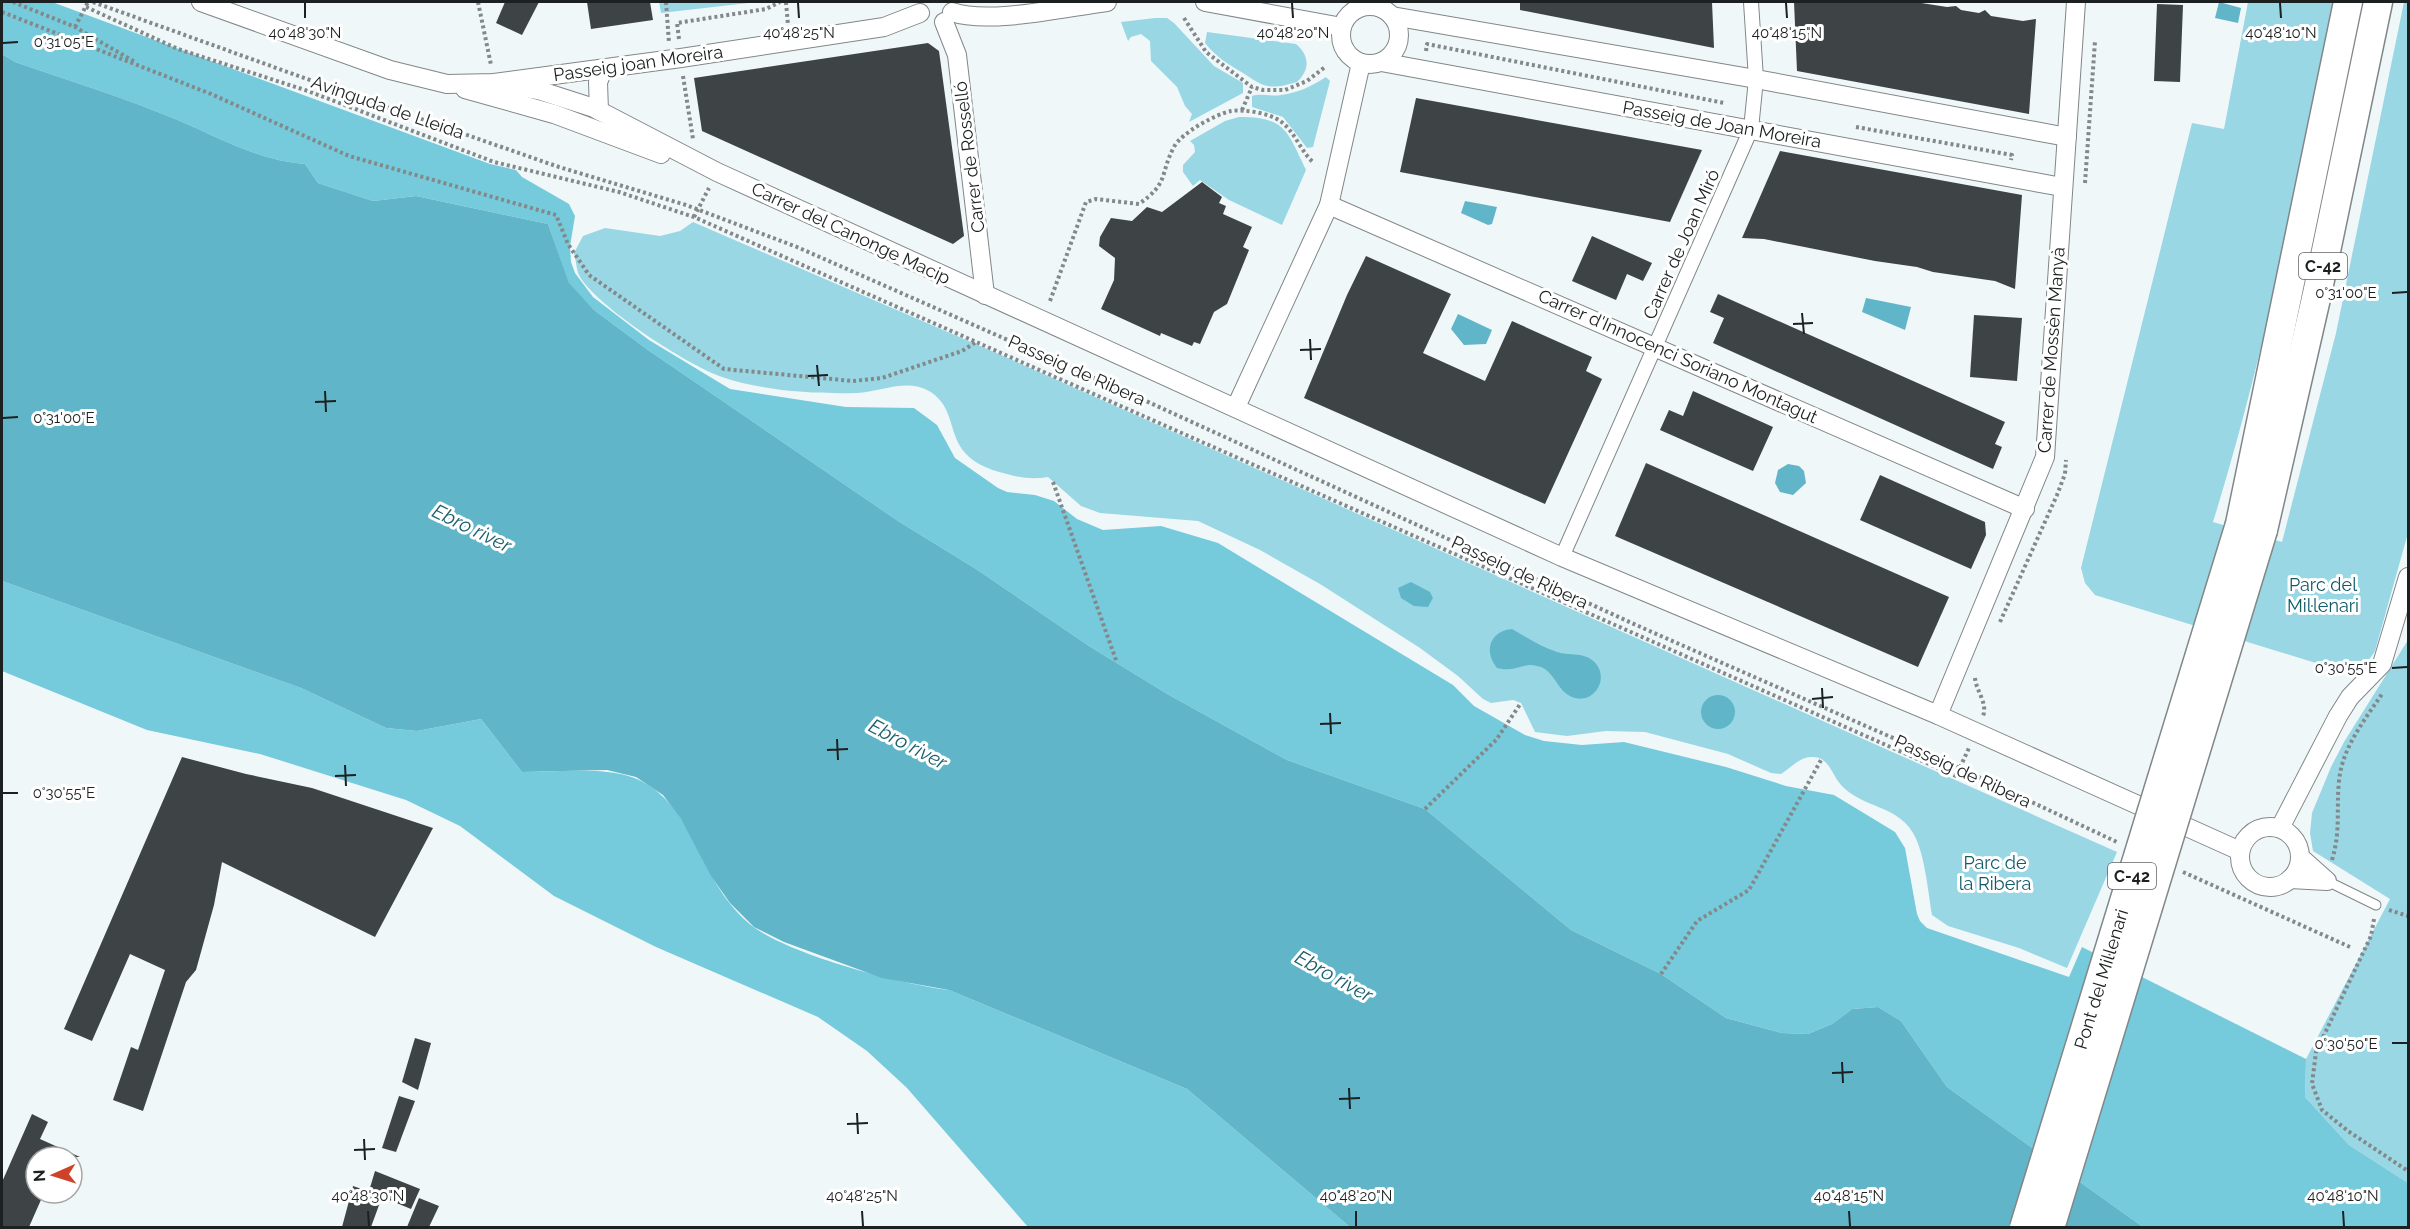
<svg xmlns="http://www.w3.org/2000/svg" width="2410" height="1229" font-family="Raleway,sans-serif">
<rect width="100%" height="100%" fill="#f0f7f9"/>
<g fill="#99d7e5">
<polygon points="659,2 757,2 661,13"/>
<path d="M2248 2H2335C2299 176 2266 352 2213 522L2282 542 2336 333 2404 2H2408V533L2375 651C2364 670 2352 671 2332 668L2095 595 2085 583 2081 568 2192 123 2224 129Z"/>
<polygon points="1155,18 1167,18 1174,23 1214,66 1243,83 1243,93 1189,122 1192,114 1185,106 1177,87 1151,61 1150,41 1141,34 1131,37 1128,41 1121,22"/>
<path d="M1207 32 1296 44C1310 56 1310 70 1297 82 1270 90 1265 88 1243 73 1228 64 1216 57 1205 43Z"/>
<path d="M1326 77 1330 81 1313 147 1307 148 1283 117 1252 107V96C1261 93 1271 97 1281 95 1298 93 1312 86 1326 77Z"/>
<path d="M1239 117C1286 117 1287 131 1306 170L1282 225 1229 200 1200 180 1193 186 1183 172V165L1195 152 1194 145 1190 141 1225 121Z"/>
<path d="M693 222 1001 355 2117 852 2067 968 2019 948 1948 926 1932 915C1928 892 1925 853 1913 833 1897 805 1862 808 1841 785 1832 775 1829 757 1813 757 1800 756 1791 768 1781 774L1771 773 1728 754 1645 732 1606 731 1567 736 1535 732 1521 703 1513 700 1491 703 1483 699 1458 676 1420 648 1320 584 1260 550 1198 521 1100 513 1081 506 1048 477C1030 480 1017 477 999 472 937 454 965 413 929 391 907 378 880 392 857 393 814 394 763 391 722 377 689 366 594 305 579 275 576 268 576 259 574 253L583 236 605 228 660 236 680 231Z"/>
<polygon points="2408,640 2408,1183 2349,1145 2305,1097 2306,1059 2390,899 2313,851 2310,833 2312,813 2331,767 2344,742"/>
</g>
<g fill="#75cadc">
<path d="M2 2H52L490 164 516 170 522 177 569 204 575 216 570 246 571 262 575 273 593 297 649 340 730 389 846 407 914 408 937 425 955 458 998 488 1007 492 1035 495 1054 501 1077 519 1103 530 1161 526 1218 543 1453 685 1474 706 1525 735 1544 741 1582 745 1624 742 1726 767 1786 786 1834 795 1895 832 1905 848 1917 914 1920 921 1927 928 2069 977 2082 947 2306 1059 2305 1097 2349 1145 2408 1183V1227H2143L1947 1087 1901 1021 1878 1007 1852 1009 1832 1024 1808 1034 1782 1033 1726 1018 1661 974 1571 930 1425 809 1287 760 1169 695 1089 646 976 569 898 521 648 350 594 310 569 284 548 224 416 196 373 201 318 183 305 164C258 160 222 139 180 121 126 98 70 81 15 62L2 54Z"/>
<path d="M2 581 301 688 386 728 417 731 481 719 522 772C616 771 655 757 701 855 713 881 731 911 755 928 795 956 900 984 949 990L1187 1089 1350 1227H1028L907 1088 867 1051 818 1017 656 947 554 896 460 826 406 800 260 754 147 730 2 671Z"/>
</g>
<g fill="#60b6c8">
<polygon points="2219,2 2241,8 2238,23 2215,18"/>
<path d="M2 54 15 62C70 81 126 98 180 121 222 139 258 160 305 164L318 183 373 201 416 196 548 224 569 283 594 310 648 350 898 521 976 569 1089 646 1169 695 1287 760 1425 809 1571 930 1661 974 1726 1018 1782 1033 1808 1034 1832 1024 1852 1009 1878 1007 1901 1021 1947 1087 2143 1227H1350L1187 1089 949 990 882 978 784 942 754 927 730 903 711 876 681 819 663 795 636 777 607 770 522 772 481 719 417 731 386 728 301 688 2 581Z"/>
<polygon points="1465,201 1497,207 1492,224 1488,225 1461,213"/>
<polygon points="1866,298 1911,307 1905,330 1862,312"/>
<polygon points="1458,314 1492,330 1486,344 1464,345 1451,329"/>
<polygon points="1788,464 1799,466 1804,471 1806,483 1793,495 1780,492 1775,483 1778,470"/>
<polygon points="1411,582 1430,592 1433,598 1428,607 1414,606 1401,598 1398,588"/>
<path d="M1512 629C1526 637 1541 647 1557 652 1569 656 1582 652 1592 660 1613 676 1593 708 1570 696 1556 689 1554 669 1537 666 1523 662 1515 673 1497 668 1483 651 1490 631 1512 629Z"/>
<circle cx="1718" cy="712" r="17"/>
</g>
<g fill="#3e4445">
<polygon points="505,2 539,2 522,35 496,23"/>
<polygon points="587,2 650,2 653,20 591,29"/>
<polygon points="1520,2 1712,2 1714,48 1520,10"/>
<polygon points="1794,2 1915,2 1947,7 1956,6 1961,10 1979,13 1985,10 1991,16 2023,21 2036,19 2029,114 1797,71"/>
<polygon points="2157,4 2183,5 2180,82 2154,81"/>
<polygon points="928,43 939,51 964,236 953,244 702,131 694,78"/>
<polygon points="1416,98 1702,150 1670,222 1400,172"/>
<polygon points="1780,151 2022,195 2015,289 1995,281 1933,272 1917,267 1875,261 1764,239 1742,238"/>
<polygon points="1202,182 1222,197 1219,203 1226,206 1223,214 1252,227 1243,247 1249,250 1227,304 1214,312 1200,344 1194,342 1192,346 1161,333 1160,336 1101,309 1114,280 1115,258 1099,246 1100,237 1111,218 1132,221 1147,207 1162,212"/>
<polygon points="1592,236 1652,263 1643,281 1627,274 1616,300 1572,281"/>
<polygon points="1366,256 1451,294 1423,353 1485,381 1512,321 1592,357 1586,371 1602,379 1545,504 1304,398 1347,295"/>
<polygon points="1718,294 2005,422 1995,444 2002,447 1993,469 1713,343 1724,318 1710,312"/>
<polygon points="1974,315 2022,318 2017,381 1970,377"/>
<polygon points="1693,391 1773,427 1753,471 1660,430 1669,410 1683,416"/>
<polygon points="1646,463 1949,597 1918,667 1615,536"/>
<polygon points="1880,475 1985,522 1986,535 1971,569 1860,520"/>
<polygon points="182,757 246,774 312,788 433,828 375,937 222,862 214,905 196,970 186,982 143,1111 113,1100 131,1047 138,1050 165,970 130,954 92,1041 64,1029"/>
<polygon points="415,1038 431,1043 418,1090 402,1082"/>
<polygon points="399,1096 415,1101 396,1152 382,1148"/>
<polygon points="32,1114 48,1122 40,1139 80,1157 36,1157 36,1193 44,1193 29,1227 2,1227 2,1182"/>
<polygon points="375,1171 420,1189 411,1209 382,1197 371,1227 342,1227 353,1186 376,1194 369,1191"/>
<polygon points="419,1198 439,1206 429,1227 407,1227"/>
</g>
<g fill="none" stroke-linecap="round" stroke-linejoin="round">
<g stroke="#818788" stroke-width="11">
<polyline id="service" points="2327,881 2376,905"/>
</g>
<g stroke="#818788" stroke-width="16">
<polyline id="pedestrian" points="1562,557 1751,129 1756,79 1751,2"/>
</g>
<g stroke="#818788" stroke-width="20">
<g id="minor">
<polyline points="201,2 390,70 447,84 494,83 681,58 884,27 920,13"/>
<polyline points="1205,2 1342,27"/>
<circle cx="1370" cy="35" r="29"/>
<path d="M952 12C989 25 1066 7 1107 2"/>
<polyline points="1392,16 1756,79 2067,137"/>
<polyline points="944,22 957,55 985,295"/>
<polyline points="1381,62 2062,187"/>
<polyline points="494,83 538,90 594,108 717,172 1562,557 1938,715 2240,851"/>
<polyline points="465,89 554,114 661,154"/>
<polyline points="599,111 598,82 604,68"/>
<polyline points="1329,205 2025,509"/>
<polyline points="1236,407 1329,205 1361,63"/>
<polyline points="1938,715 2045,457 2076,2"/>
<circle cx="2270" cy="857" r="30"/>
<polyline points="2280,828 2338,716 2350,697 2382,664 2408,577"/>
<polyline points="2290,879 2327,881 2300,857"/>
</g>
</g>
<g stroke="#818788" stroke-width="31">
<g id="primary">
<polyline points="2240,524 2348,2"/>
<polyline points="2263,530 2317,294 2378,2"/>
</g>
</g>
<g stroke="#838889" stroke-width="4" stroke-dasharray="3 3" stroke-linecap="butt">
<polyline points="13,2 75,27 135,62"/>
<polyline points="93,2 332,88 559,167 686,205 797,247 1146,401 1645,629 1925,752 2119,843"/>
<polyline points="478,2 491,65"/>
<polyline points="666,2 669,43"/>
<polyline points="786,2 788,25"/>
<polyline points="86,7 178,49 308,91 494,162 619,192 694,217 1956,776 1969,748"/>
<polyline points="2,12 211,94 349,156 556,215 568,244 589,275 724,369 853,381 882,378 962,351 976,342"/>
<polyline points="1184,18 1206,52 1252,87 1263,90 1285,90 1307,81 1325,67"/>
<polyline points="75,27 88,2"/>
<polyline points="679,39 677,23 766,9 780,2"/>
<polyline points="1426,51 1427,44 1724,103"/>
<polyline points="683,76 693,139"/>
<polyline points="1242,110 1252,87"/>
<polyline points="1856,127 2012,155 2011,160"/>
<polyline points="2085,183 2095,41"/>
<polyline points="694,217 709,188"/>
<path d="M1050 301 1086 202 1096 199 1139 204C1170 182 1159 175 1174 147 1181 133 1216 114 1231 111 1244 109 1269 113 1280 121 1295 131 1300 151 1314 163"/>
<polyline points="1053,482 1117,663"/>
<polyline points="2000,622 2057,495 2065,474 2066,460"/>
<path d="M1975 678C1976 691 1988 703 1983 716"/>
<polyline points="1425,809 1496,740 1521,703"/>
<path d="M2332 860C2341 830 2336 810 2339 781 2342 748 2364 721 2382 694"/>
<polyline points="2183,872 2350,947"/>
<polyline points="2389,910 2408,916"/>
<polyline points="2374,919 2371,936 2316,1052 2312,1084 2322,1110 2348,1131 2408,1171"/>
<polyline points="1661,974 1697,921 1749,890 1821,760"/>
</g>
<use href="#service" stroke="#fff" stroke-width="9"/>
<use href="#pedestrian" stroke="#fff" stroke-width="14"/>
<use href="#minor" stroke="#fff" stroke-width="18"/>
<use href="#primary" stroke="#fff" stroke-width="28"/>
<g stroke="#818788" stroke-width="31" stroke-linecap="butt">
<g id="primary-bridge">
<polyline points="2024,1228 2240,524"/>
<polyline points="2050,1228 2263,530"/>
</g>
</g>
<use href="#primary-bridge" stroke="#fff" stroke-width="28"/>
</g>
<path fill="none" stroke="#1d2020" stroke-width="2" d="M305 3V18M798 3 799 18M1292 3 1293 18M1786 3 1787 18M2280 3 2281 18M3 43 18 42M2392 293 2407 292M1802 313 1804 334M1793 324 1813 323M1310 339 1311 360M1300 350 1321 349M817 365 819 386M808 376 828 375M325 391 326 412M315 402 336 401M3 418 18 417M2392 668 2407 667M1822 688 1823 708M1812 699 1833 697M1330 713 1331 734M1320 724 1341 723M837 739 838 760M827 750 848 749M345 765 346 786M335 776 356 775M3 793H18M2392 1043H2407M1842 1062 1843 1083M1832 1073 1853 1072M1349 1088 1350 1109M1339 1099 1360 1098M857 1113 858 1134M847 1124 868 1123M364 1139 365 1160M354 1150 375 1149M368 1211 369 1226M862 1211 863 1226M1356 1211V1226M1849 1211 1850 1226M2343 1211 2344 1226"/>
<g text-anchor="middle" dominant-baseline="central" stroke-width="6" stroke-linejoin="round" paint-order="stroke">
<g fill="#fff" stroke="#616363" stroke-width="1.5">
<rect x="2299" y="253" width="48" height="26" rx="4.5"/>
<rect x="2108" y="863" width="48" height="26" rx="4.5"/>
</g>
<g font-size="16" font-weight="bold" fill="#1d2020">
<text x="2323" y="266">C-42</text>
<text x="2132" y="876">C-42</text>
</g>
<g font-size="18" fill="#1d2020" stroke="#fff">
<text transform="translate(638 63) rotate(-8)">Passeig joan Moreira</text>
<text transform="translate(388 107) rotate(19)">Avinguda de Lleida</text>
<text transform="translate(1722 124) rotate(10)">Passeig de Joan Moreira</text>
<text transform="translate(969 157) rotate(-97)">Carrer de Rosselló</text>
<text transform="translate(851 233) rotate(25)">Carrer del Canonge Macip</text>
<text transform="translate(1681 244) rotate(-66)">Carrer de Joan Miró</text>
<text transform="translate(2051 350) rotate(-86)">Carrer de Mossèn Manyà</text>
<text transform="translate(1678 356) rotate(24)">Carrer d'Innocenci Soriano Montagut</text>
<text transform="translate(1077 370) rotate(24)">Passeig de Ribera</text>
<text transform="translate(1520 572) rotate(25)">Passeig de Ribera</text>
<text transform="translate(1963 771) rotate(25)">Passeig de Ribera</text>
<text transform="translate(2101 979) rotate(-73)">Pont del Mil·lenari</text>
</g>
<g font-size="18" fill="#115b68" stroke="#fff">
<text x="2323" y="584">Parc del<tspan x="2323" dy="21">Mil·lenari</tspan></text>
<text x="1995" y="862">Parc de<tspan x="1995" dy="21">la Ribera</tspan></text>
</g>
<g font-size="20" font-style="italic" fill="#1a606d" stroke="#fff">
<text transform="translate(472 528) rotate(26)">Ebro river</text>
<text transform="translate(908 744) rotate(28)">Ebro river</text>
<text transform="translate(1334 976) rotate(29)">Ebro river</text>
</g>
</g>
<g font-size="15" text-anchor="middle" fill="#1d2020" stroke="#fff" stroke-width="6" stroke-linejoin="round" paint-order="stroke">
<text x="305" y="38">40°48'30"N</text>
<text x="799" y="38">40°48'25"N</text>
<text x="1293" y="38">40°48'20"N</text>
<text x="1787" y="38">40°48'15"N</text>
<text x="2281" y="38">40°48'10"N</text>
<text x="64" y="47">0°31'05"E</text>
<text x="2346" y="298">0°31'00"E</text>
<text x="64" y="423">0°31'00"E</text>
<text x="2346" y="673">0°30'55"E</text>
<text x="64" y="798">0°30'55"E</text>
<text x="2346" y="1049">0°30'50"E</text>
<text x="368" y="1201">40°48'30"N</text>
<text x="862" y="1201">40°48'25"N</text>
<text x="1356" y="1201">40°48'20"N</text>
<text x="1849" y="1201">40°48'15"N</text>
<text x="2343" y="1201">40°48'10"N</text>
</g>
<rect width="2410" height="1229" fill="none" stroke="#1d2020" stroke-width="6"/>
<g transform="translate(54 1175) rotate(267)"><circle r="28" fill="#ffffff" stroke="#a5a6a6" stroke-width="1.5"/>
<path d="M0-4.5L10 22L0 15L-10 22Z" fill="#cd4228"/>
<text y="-9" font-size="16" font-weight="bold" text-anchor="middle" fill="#1d2020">N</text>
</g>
</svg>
